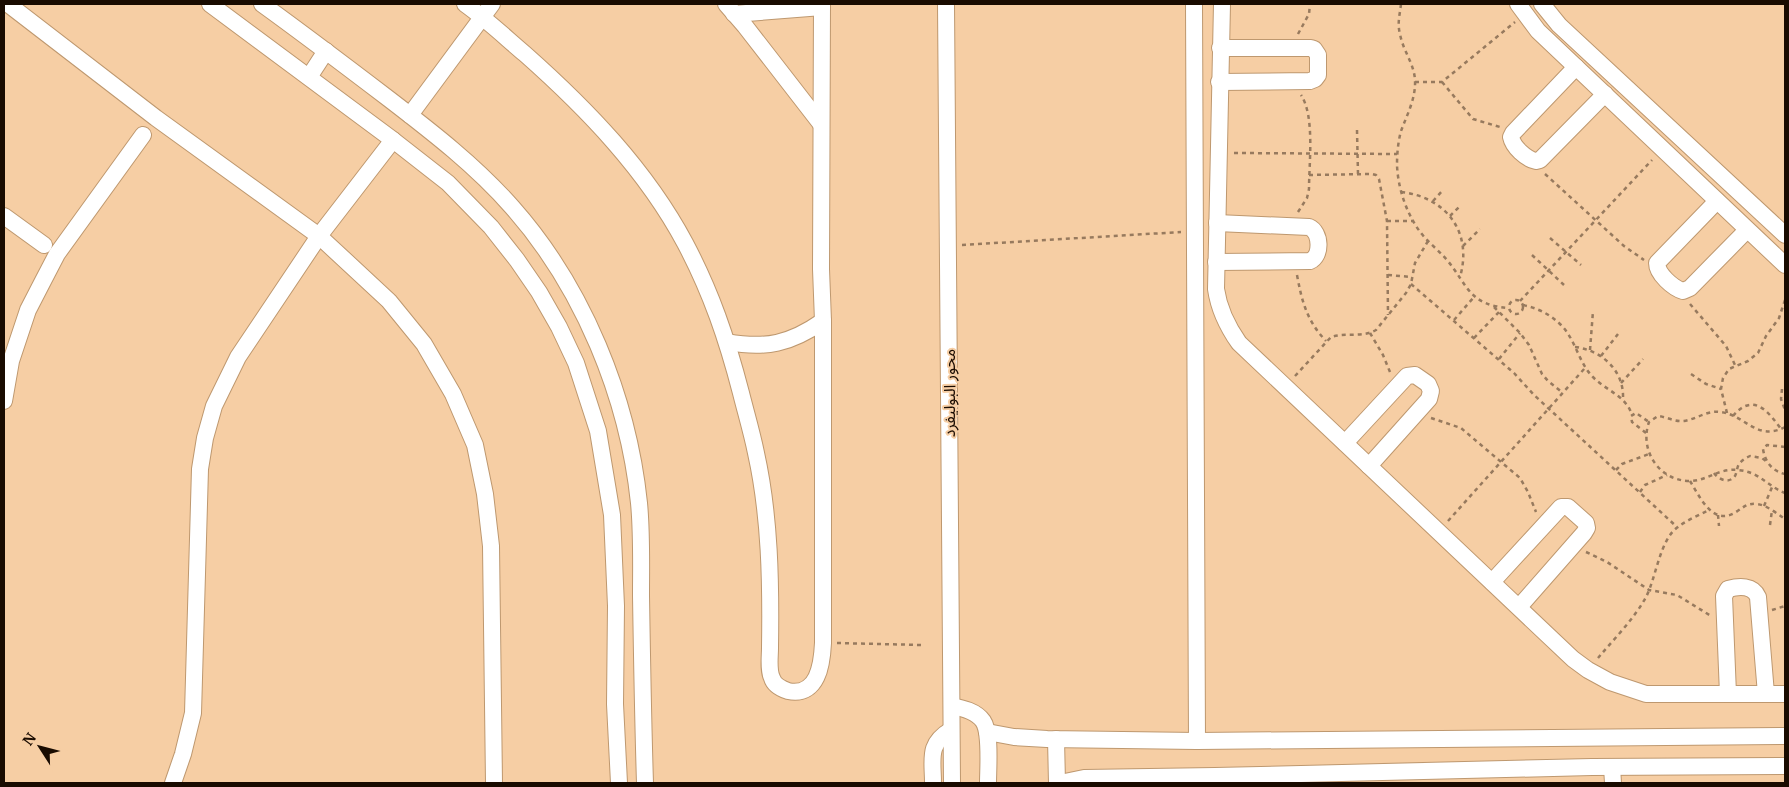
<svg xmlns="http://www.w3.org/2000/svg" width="1789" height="787" font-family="Merriweather,'Noto Sans Arabic',serif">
<rect width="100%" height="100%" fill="#f6cea4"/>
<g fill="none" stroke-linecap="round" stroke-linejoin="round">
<g stroke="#be986f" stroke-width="18">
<g id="minor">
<polyline points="8,4 156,118 319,236 389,301 424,344 453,394 475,445 485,494 491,546 494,783"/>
<polyline points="210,4 393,140 448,183 491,227 517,260 539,292 559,327 576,363 598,431 612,515 616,606 615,704 619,783"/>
<path d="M262 4C305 35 347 67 389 99 432 132 476 166 512 207 583 287 628 397 639 503 642 534 641 566 641 596 642 659 643 721 645 783"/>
<path d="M465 4C486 19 505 37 525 54 587 109 646 170 685 243 711 292 727 339 741 393 746 413 752 433 756 453 770 516 771 583 770 648 770 657 768 670 772 678 774 685 782 689 788 691 818 697 822 664 823 643V321L821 269 822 4"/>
<polyline points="726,4 745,26 821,124"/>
<polyline points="946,4 952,783"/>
<polyline points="1194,4 1197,741"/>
<path d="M1222 4 1216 289C1219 310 1227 326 1239 343L1573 659 1588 670 1610 682 1646 694H1785"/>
<polyline points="1518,4 1538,31 1785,265"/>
<polyline points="1542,4 1559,25 1785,235"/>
<polyline points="734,14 822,7"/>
<path d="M1576 67 1513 133 1511 137C1513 147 1526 159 1536 161L1540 160 1605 94"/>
<polyline points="309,77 326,51"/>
<polyline points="1219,82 1310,81 1315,79 1318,75 1318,55 1314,49 1311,48 1220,48"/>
<polyline points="410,115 492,4"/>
<path d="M1717 201 1657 263C1657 274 1673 288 1683 291L1690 288 1747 230"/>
<polyline points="4,216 44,245"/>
<path d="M1216 262 1310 261C1322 256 1321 232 1309 227L1217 223"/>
<path d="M727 342C766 349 790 344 823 321"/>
<polyline points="4,401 11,361 28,310 44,279 57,254 143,135"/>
<polyline points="1345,443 1407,376 1415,375 1428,384 1431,391 1429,399 1369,466"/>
<polyline points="1492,582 1561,507 1568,507 1586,523 1587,528 1584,533 1519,607"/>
<path d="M1728 694 1724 596 1728 589C1739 586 1753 585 1758 597L1766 694"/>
<path d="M952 706C962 708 976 711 983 721 991 732 988 769 988 783"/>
<polyline points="987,732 1014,737 1047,739 1197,741 1785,736"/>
<polyline points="1056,739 1057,783"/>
<polyline points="1612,767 1613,783"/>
<polyline points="173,783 183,754 193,713 200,469 205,438 214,406 238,357 319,236 393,140"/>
<path d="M933 783C933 759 927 744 951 730"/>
<polyline points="1060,783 1084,778 1215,776 1592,767 1785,766"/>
</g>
</g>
<g stroke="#977a5e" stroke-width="2.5" stroke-dasharray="4 4" stroke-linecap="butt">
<path d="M1401 4C1400 14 1397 23 1400 34 1403 51 1414 63 1415 80 1416 98 1407 115 1401 131 1398 142 1397 154 1397 165 1398 191 1409 222 1428 241 1434 247 1441 253 1447 260 1469 287 1469 305 1509 308"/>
<polyline points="1298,34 1309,14 1310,4"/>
<polyline points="1415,82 1442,82 1515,22"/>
<polyline points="1442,82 1473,119 1500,127"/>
<polyline points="1357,130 1358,174"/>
<polyline points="1234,153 1397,154"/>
<polyline points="1545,174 1624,246 1644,260"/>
<polyline points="1309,175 1372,174 1376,175 1379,179 1387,221 1388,315"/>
<path d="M1401 192C1446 197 1473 232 1460 277"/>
<polyline points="1433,201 1443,190"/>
<path d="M1298 212 1307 198 1309 189C1309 163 1315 116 1301 95"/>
<polyline points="1450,216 1459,207"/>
<polyline points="1387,221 1413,221"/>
<polyline points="1550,238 1581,265"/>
<polyline points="962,245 1181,232"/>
<polyline points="1463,246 1480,229"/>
<polyline points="1532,255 1564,285"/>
<path d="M1297 275C1302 302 1307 321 1326 341"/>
<polyline points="1388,275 1412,277"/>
<polyline points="1411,284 1514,373 1534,395 1677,527"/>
<circle cx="1516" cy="307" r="7"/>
<polyline points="1520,301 1652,160"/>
<polyline points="1690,304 1726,346 1735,365"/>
<path d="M1523 305C1537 308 1550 314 1561 325 1575 339 1578 360 1591 375 1604 390 1626 395 1632 415"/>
<polyline points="1494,307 1520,333 1529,345 1542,374 1548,381 1563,393"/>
<polyline points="1454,320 1474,297"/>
<polyline points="1370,333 1383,355 1390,372"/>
<polyline points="1474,338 1499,312"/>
<path d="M1575 347C1601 350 1624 370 1623 398"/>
<polyline points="1590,350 1593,311"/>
<polyline points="1601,356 1618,334"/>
<polyline points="1499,359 1520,333"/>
<polyline points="1691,374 1706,384 1721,389"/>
<path d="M1295 376 1331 337C1346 332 1362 338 1376 330L1406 293 1411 284 1415 263 1428 241"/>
<polyline points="1621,383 1643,359"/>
<polyline points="1782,389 1781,399 1785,410"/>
<polyline points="1727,413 1721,389 1723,378 1729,369 1748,361 1758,353 1766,336 1779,318 1785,300"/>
<path d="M1733 416C1753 392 1768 411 1781 429"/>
<polyline points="1431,418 1461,428 1520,478 1528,492 1536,512"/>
<path d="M1785 427C1757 442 1745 415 1721 412 1707 410 1697 419 1684 421 1675 422 1667 417 1658 416L1649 422C1639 450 1659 481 1690 481 1707 481 1718 468 1738 470 1760 472 1767 486 1785 493"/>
<polyline points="1646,433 1632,422 1631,416 1636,413 1649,422"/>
<path d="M1785 447 1767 445 1763 449C1765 462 1772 471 1785 474"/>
<polyline points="1616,470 1622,464 1649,454"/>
<path d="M1714 473C1719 480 1729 484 1735 476 1737 472 1737 467 1739 464 1742 460 1746 458 1750 456L1762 458 1767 462"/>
<path d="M1690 481C1700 497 1713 527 1736 512 1744 507 1747 503 1757 504 1767 505 1777 514 1785 519"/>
<polyline points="1640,492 1645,485 1667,475"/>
<polyline points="1764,506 1773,485"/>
<polyline points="1718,515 1719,526"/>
<polyline points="1448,521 1585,368"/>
<polyline points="1770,525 1772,510"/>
<polyline points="1586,552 1607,562 1649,590 1677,595 1711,616"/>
<polyline points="1772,610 1785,606"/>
<polyline points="837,643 921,645"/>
<path d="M1598 658C1614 639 1634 619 1646 597 1656 578 1660 539 1678 527 1687 520 1699 515 1709 510"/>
</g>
<use href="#minor" stroke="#fff" stroke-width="16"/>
</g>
<g text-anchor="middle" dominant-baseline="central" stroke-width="4" stroke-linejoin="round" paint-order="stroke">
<g font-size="16" fill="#190b00" stroke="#f6cea4">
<text transform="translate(949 393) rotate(-90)">محور البوليفرد</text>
</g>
</g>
<rect width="1789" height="787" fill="none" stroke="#190b00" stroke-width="10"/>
<g transform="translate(40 747) rotate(306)" stroke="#f6cea4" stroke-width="4" paint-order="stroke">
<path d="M0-4L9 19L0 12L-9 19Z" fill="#190b00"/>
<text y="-8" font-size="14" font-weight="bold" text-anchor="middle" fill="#190b00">N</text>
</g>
</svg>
